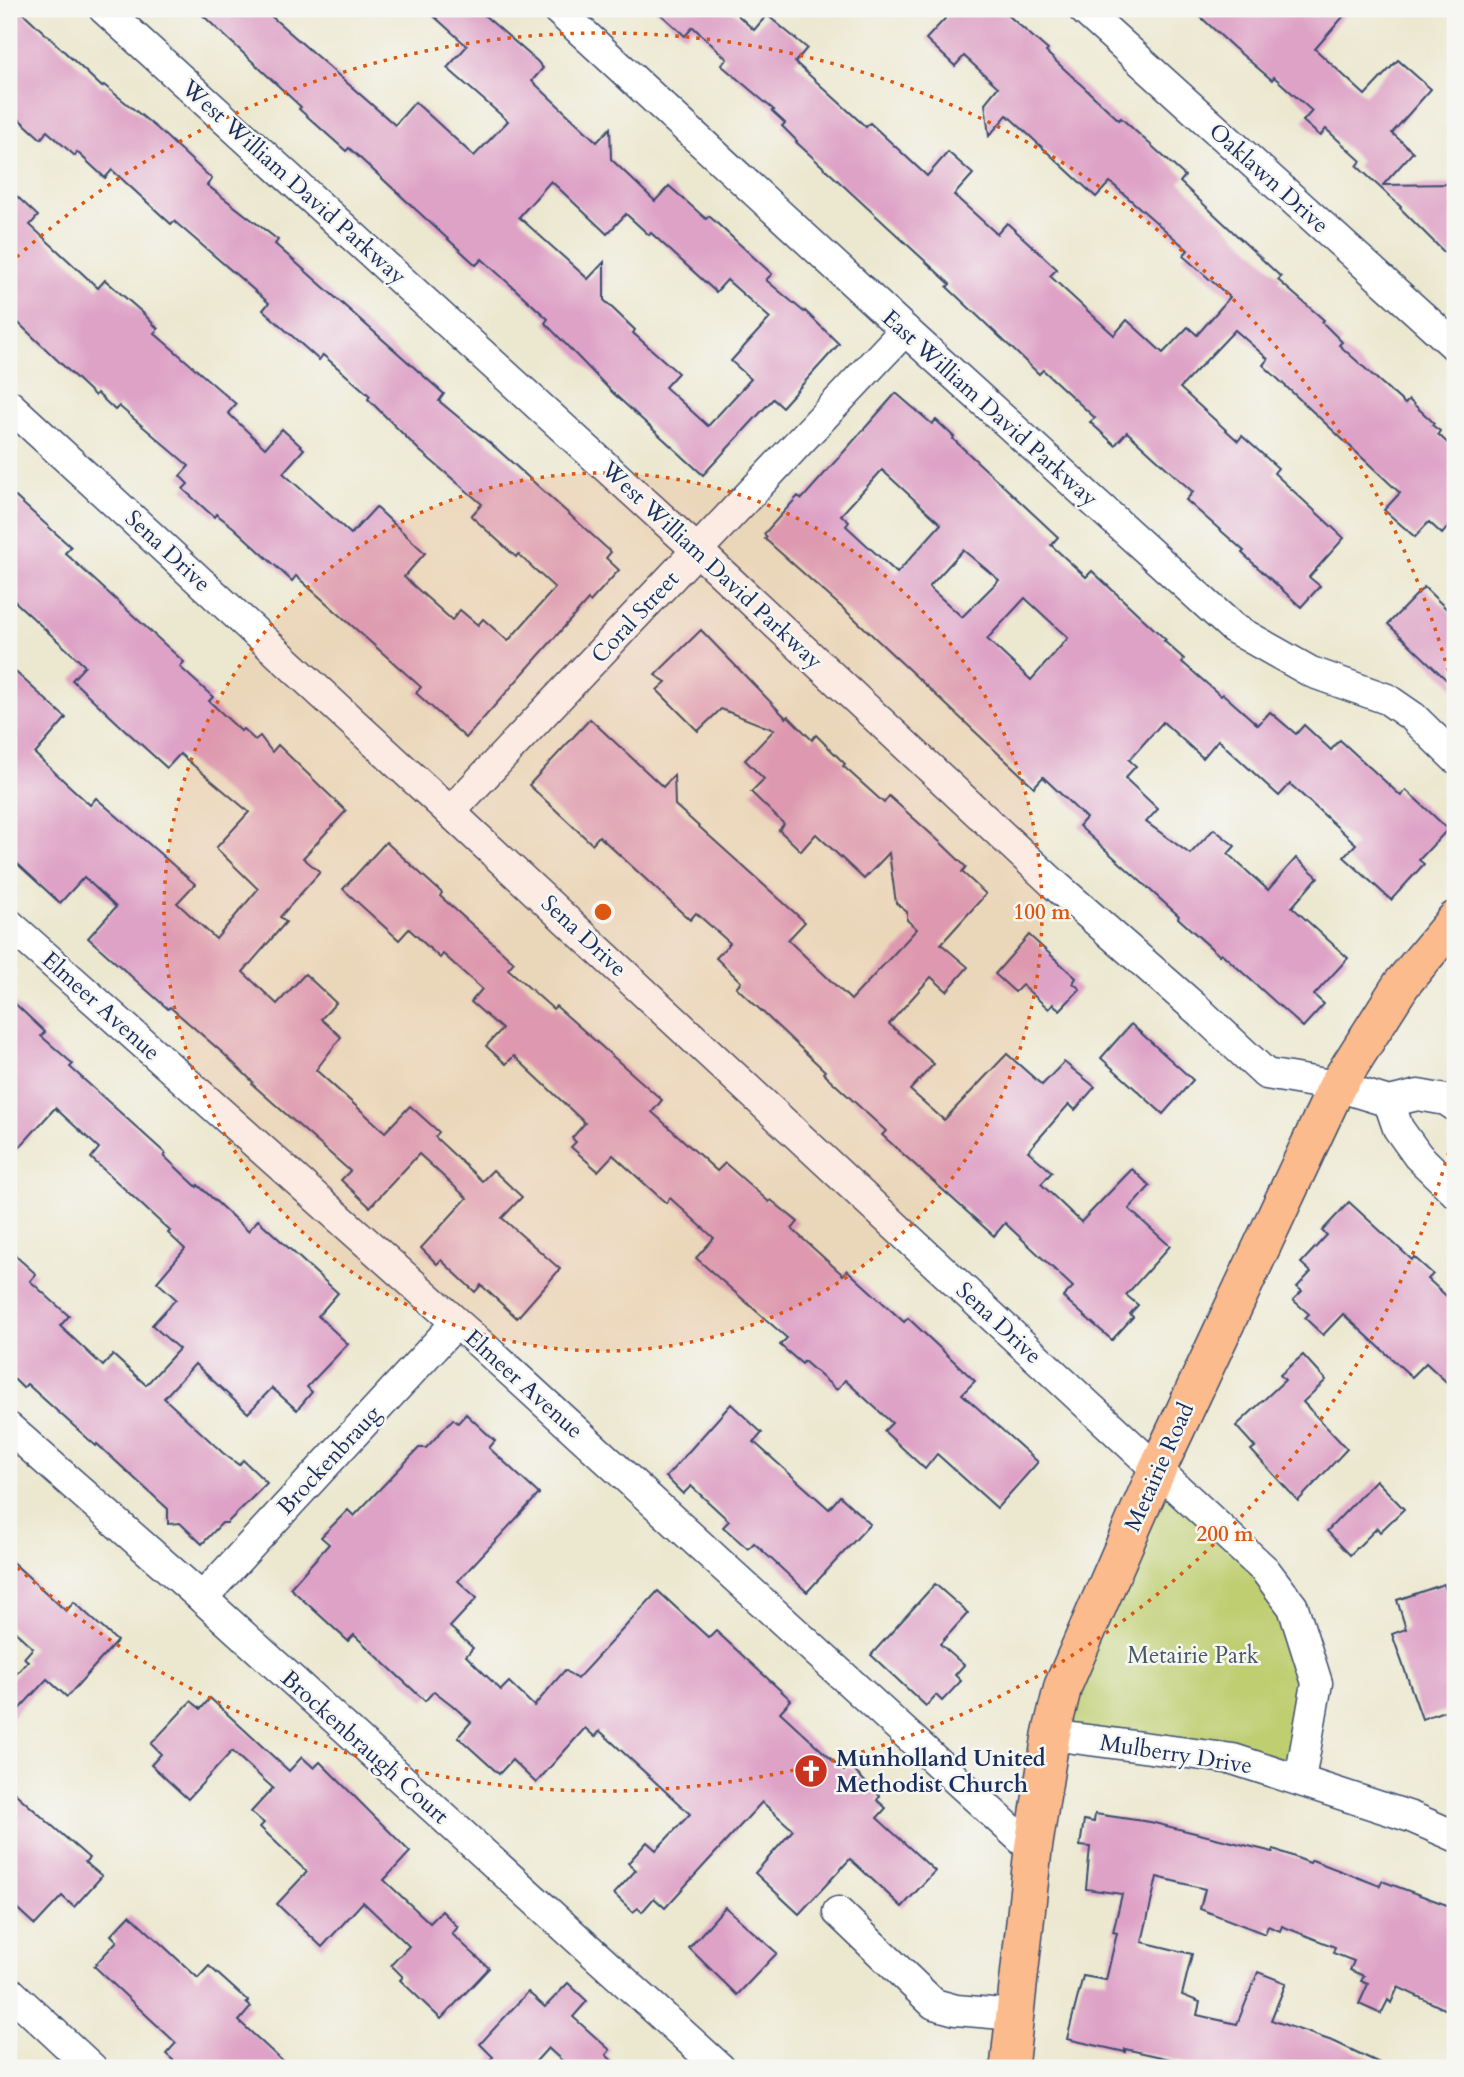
<svg xmlns="http://www.w3.org/2000/svg" width="1464" height="2077" font-family="Cardo,serif">
<rect width="100%" height="100%" fill="#f6f6f2"/>
<filter id="ink" filterUnits="userSpaceOnUse"><feTurbulence type="fractalNoise" baseFrequency=".0143" numOctaves="2"/><feDisplacementMap in="SourceGraphic" scale="14" xChannelSelector="R" yChannelSelector="G"/><feConvolveMatrix kernelMatrix="1 2 1 2 8 2 1 2 1" color-interpolation-filters="sRGB"/></filter>
<filter id="wash" filterUnits="userSpaceOnUse"><feTurbulence type="fractalNoise" baseFrequency=".00686" numOctaves="4" result="noise"/><feDisplacementMap in="SourceGraphic" scale="28" xChannelSelector="R" yChannelSelector="G"/><feGaussianBlur stdDeviation="1.57" result="paint"/><feColorMatrix in="noise" values="0 0 0 0 0 0 0 0 0 0 0 0 0 0 0 0 0 1.4 0 .05"/><feComposite in="paint" operator="in"/></filter>
<g filter="url(#wash)">
<rect width="100%" height="100%" fill="#ece8d0"/>
<polygon fill="#bece70" stroke="#6c7e67" stroke-width="2" points="1157,1470 1285,1596 1317,1683 1300,1780 1051,1735"/>
<g id="blocks">
<g fill="#dea2c6" fill-rule="evenodd">
<polygon points="9,9 19,9 102,87 104,85 158,129 212,179 207,185 278,240 275,244 444,394 439,401 497,449 611,552 606,558 619,570 590,602 588,600 466,738 416,693 421,687 296,576 292,581 233,527 216,514 214,517 183,489 188,484 180,476 189,466 119,406 115,410 97,393 95,396 9,314 9,189 38,216 30,225 98,288 105,280 143,313 158,329 154,333 236,404 228,413 265,448 282,429 304,449 283,473 351,534 376,507 425,553 404,577 452,620 460,610 478,625 483,619 508,641 555,588 518,554 516,557 471,516 482,504 420,451 368,399 370,396 323,355 319,360 263,310 269,303 174,221 171,224 112,170 105,178 77,152 75,156 47,131 41,139 9,110"/>
<path d="M196 9H263L395 125 415 102 474 156 508 121 447 68 467 46 426 9H477L537 61 543 68 532 81 597 142 610 128 611 159 655 201 669 186 706 219 709 216 772 274 766 280 804 312 805 311 839 344 782 407 773 399 703 475 612 392 545 323 548 319 482 259 476 265 349 148 346 151 299 109 301 107ZM551 181 607 234 626 214 649 235 651 233 716 292 727 280 770 318 731 361 751 379 708 426 665 387 678 373 633 333 635 330 604 300V262L588 279 519 217Z"/>
<polygon points="655,9 731,9 754,30 767,15 807,48 795,62 866,127 870,123 927,176 948,152 973,174 954,195 997,234 1007,223 1057,269 1050,276 1114,335 1127,320 1163,353 1188,327 1197,335 1230,297 1183,256 1188,250 1110,182 1096,197 1007,115 989,136 985,103 998,87 964,56 955,66 926,39 954,9 1001,9 1048,50 1046,52 1119,120 1121,118 1185,176 1180,182 1281,277 1278,280 1324,320 1322,322 1342,342 1339,345 1405,404 1409,400 1434,423 1432,425 1440,431 1438,434 1455,450 1455,519 1442,534 1429,522 1415,537 1384,510 1400,493 1263,365 1268,359 1235,330 1180,388 1238,441 1242,436 1278,468 1274,473 1344,538 1309,577 1320,586 1301,607 1242,553 1244,551 1186,500 1193,492 1127,432 1115,445 1090,422 1095,418 1043,370 1039,374 947,287 950,284 796,142 797,141 782,126 785,123 772,111 774,110 721,65 727,59 693,27 685,36"/>
<polygon points="1192,9 1350,9 1315,49 1365,95 1398,60 1431,89 1392,133 1413,152 1383,185 1455,184 1455,263 1400,208 1401,207 1357,166 1361,161 1326,129 1320,136 1303,121 1312,111 1274,77 1272,80 1233,47"/>
<path d="M896 393 932 424 936 420 954 437 953 439 1058 537 1051 545 1086 577 1092 571 1166 640 1164 641 1184 659 1182 662 1221 696 1223 694 1258 725 1270 712 1296 734 1304 725 1331 750 1340 740 1401 796 1406 790 1448 829 1419 860 1424 864 1391 900 1344 857 1356 844 1290 784 1279 796 1218 740 1203 758 1163 722 1129 760 1136 766 1125 778 1158 809 1146 822 1190 854 1214 829 1235 846 1228 854 1268 890 1296 858 1318 877 1292 907 1348 958 1314 995 1324 1004 1303 1027 1221 953 1219 955 1178 918 1179 916 1079 826 1086 818 1043 777 1034 787 856 620 765 539 767 537 764 534 798 496 802 499ZM882 470 941 524 897 573 846 526 849 522 841 515ZM963 550 999 580 962 617 929 587ZM1025 598 1068 638 1031 680 987 639Z"/>
<polygon points="9,491 71,547 65,553 184,662 180,667 213,697 209,701 241,731 243,729 255,740 260,736 272,752 278,745 346,811 303,858 320,872 280,917 286,922 243,972 277,1004 305,974 336,1003 321,1019 341,1037 316,1070 385,1132 410,1106 439,1132 435,1137 482,1181 493,1170 522,1197 502,1218 560,1269 517,1318 481,1285 475,1292 441,1260 437,1264 421,1248 467,1198 419,1154 370,1207 341,1180 350,1171 252,1084 253,1082 224,1054 170,1007 168,1009 88,938 116,907 84,877 60,903 9,856 9,666 66,718 35,754 90,805 96,798 195,884 177,903 216,939 258,889 216,848 249,812 180,754 167,768 123,728 72,680 85,666 9,596"/>
<polygon points="1424,587 1455,617 1455,688 1388,624"/>
<polygon points="701,630 786,718 788,716 812,740 816,735 845,764 843,766 884,803 889,796 941,843 966,867 962,872 986,894 941,944 968,967 947,991 931,977 889,1024 934,1064 910,1090 944,1120 1007,1054 1042,1085 1064,1062 1095,1087 1075,1110 1069,1104 1028,1151 1052,1172 1041,1184 1081,1222 1132,1169 1150,1186 1129,1209 1170,1246 1126,1295 1138,1305 1130,1314 1133,1317 1112,1340 1063,1297 1073,1287 1005,1223 994,1236 882,1135 886,1131 823,1073 825,1071 736,987 741,982 716,958 730,943 696,913 690,920 599,836 592,844 529,785 590,719 663,787 674,775 675,805 805,922 788,940 851,1000 917,929 907,920 907,912 896,903 889,853 864,879 816,834 801,851 779,830 784,824 751,792 764,779 745,760 774,730 721,709 698,731 657,690 666,682 655,675"/>
<polygon points="386,842 442,893 440,896 514,962 508,969 553,1009 556,1006 662,1100 652,1112 717,1171 725,1163 769,1202 771,1200 798,1222 792,1229 843,1275 847,1270 904,1322 908,1318 975,1381 962,1394 1038,1462 997,1508 937,1454 925,1469 884,1431 892,1423 845,1380 837,1390 804,1361 802,1364 780,1345 787,1338 696,1258 714,1238 670,1198 666,1203 613,1155 598,1171 571,1147 576,1142 572,1138 585,1123 514,1056 506,1064 486,1046 502,1029 471,1002 482,989 443,954 440,958 409,929 399,940 343,889"/>
<polygon points="1029,935 1076,978 1073,983 1080,989 1060,1010 1053,1004 1049,1009 1022,985 1015,992 995,974"/>
<polygon points="9,998 45,1032 41,1036 73,1064 70,1067 166,1154 164,1156 197,1187 198,1185 248,1231 258,1220 338,1293 318,1316 348,1344 307,1387 312,1392 297,1410 272,1388 248,1413 195,1364 164,1398 223,1453 239,1465 243,1460 267,1483 227,1523 222,1523 202,1544 180,1523 168,1524 168,1509 97,1444 96,1446 27,1384 23,1388 9,1374 9,1250 36,1274 30,1281 69,1316 60,1326 103,1366 113,1355 146,1385 179,1349 152,1325 176,1299 157,1282 185,1249 168,1233 170,1231 91,1158 99,1148 55,1108 9,1159"/>
<polygon points="1131,1024 1193,1080 1163,1114 1101,1058"/>
<polygon points="1349,1202 1412,1260 1414,1257 1433,1274 1428,1279 1455,1304 1455,1390 1426,1363 1412,1377 1343,1314 1323,1335 1305,1318 1309,1314 1293,1300 1302,1291 1297,1287 1311,1272 1301,1263 1327,1235 1322,1231"/>
<polygon points="1303,1355 1326,1380 1303,1402 1347,1449 1298,1501 1251,1450 1255,1447 1236,1426 1285,1380 1280,1375"/>
<polygon points="731,1404 762,1433 754,1442 829,1509 840,1496 870,1524 807,1592 754,1543 748,1549 723,1527 729,1521 691,1486 683,1494 666,1477"/>
<polygon points="466,1414 495,1441 489,1448 539,1494 458,1581 477,1598 450,1627 473,1648 466,1656 501,1690 509,1682 534,1706 565,1670 577,1679 658,1591 709,1638 716,1631 791,1700 780,1712 844,1771 849,1766 880,1796 877,1800 886,1808 877,1818 935,1871 902,1907 850,1859 799,1914 755,1873 793,1830 762,1802 665,1908 654,1898 642,1912 638,1908 633,1912 614,1894 636,1870 628,1863 647,1842 656,1850 690,1814 600,1731 595,1737 585,1728 536,1783 512,1760 499,1774 458,1737 471,1722 452,1705 434,1691 425,1701 354,1635 348,1641 290,1588 329,1544 321,1537 348,1510 354,1516 419,1448 426,1448 453,1419 458,1423"/>
<polygon points="1376,1480 1404,1509 1380,1532 1377,1528 1350,1555 1327,1531"/>
<polygon points="9,1559 66,1611 74,1602 117,1641 67,1697 47,1679 9,1720 9,1682 28,1661 24,1658 33,1648 9,1626"/>
<polygon points="935,1584 968,1613 940,1644 964,1665 955,1675 961,1681 942,1701 936,1695 926,1706 871,1655"/>
<polygon points="1444,1584 1455,1617 1455,1707 1422,1719 1392,1634 1406,1629 1397,1600"/>
<polygon points="210,1698 289,1771 302,1757 314,1768 320,1762 410,1852 384,1880 430,1923 442,1911 458,1927 452,1934 489,1968 441,2019 400,1980 403,1977 391,1965 409,1946 363,1902 322,1947 277,1904 307,1872 260,1827 264,1823 251,1812 273,1788 232,1751 188,1799 151,1765 161,1754 151,1744 191,1701 201,1709"/>
<polygon points="9,1788 89,1858 85,1862 102,1876 74,1907 62,1896 35,1925 9,1901"/>
<polygon points="1095,1814 1150,1822 1273,1852 1274,1849 1310,1863 1312,1860 1380,1886 1382,1881 1455,1908 1455,2014 1398,1987 1391,2003 1388,2000 1381,2014 1359,2004 1368,1984 1361,1981 1364,1976 1350,1970 1354,1961 1333,1953 1335,1947 1282,1926 1280,1931 1268,1926 1265,1934 1200,1909 1205,1889 1157,1877 1142,1942 1192,1954 1182,1995 1200,2002 1197,2015 1237,2024 1258,1972 1286,1983 1271,2020 1335,2042 1390,2068 1183,2068 1184,2062 1125,2049 1125,2052 1067,2039 1083,1976 1106,1980 1117,1933 1113,1932 1122,1894 1086,1889 1090,1847 1080,1846 1084,1820 1094,1822"/>
<polygon points="725,1907 777,1953 737,1995 689,1948"/>
<polygon points="130,1915 198,1978 209,1966 248,2001 246,2003 251,2007 239,2021 290,2068 182,2068 166,2054 176,2043 94,1966 117,1941 111,1935"/>
<polygon points="568,1983 587,2001 573,2017 610,2050 606,2055 620,2068 570,2068 548,2048 530,2068 482,2068 493,2057 480,2044 528,1992 545,2007"/>
</g>
</g>
</g>
<g filter="url(#ink)">
<use href="#blocks" fill-opacity="0" stroke="#3a4b6f" stroke-width="2"/>
<g fill="none" stroke-linecap="round" stroke-linejoin="round">
<g stroke="#3a4b6f" stroke-width="33">
<g id="minor">
<polyline points="104,9 698,551 1053,883 1201,1013 1266,1074 1337,1086 1389,1102 1418,1095 1446,1100 1455,1106"/>
<polyline points="557,9 905,330 1233,628 1311,672 1387,699 1413,717 1455,758"/>
<polyline points="1083,9 1455,346"/>
<polyline points="9,405 450,812 1265,1570 1293,1607 1317,1683 1300,1780"/>
<polyline points="450,812 905,330"/>
<polyline points="9,924 485,1348 1033,1850"/>
<polyline points="1389,1102 1398,1128 1418,1156 1455,1192"/>
<polyline points="9,1428 202,1598 720,2068"/>
<polyline points="202,1598 456,1323"/>
<polyline points="1051,1735 1233,1759 1411,1817 1455,1836"/>
<polyline points="838,1912 934,2004 956,2010 1015,2015"/>
<polyline points="9,1991 92,2068"/>
</g>
</g>
<g stroke="#3a4b6f" stroke-width="40">
<polyline id="major" points="1009,2068 1033,1850 1051,1735 1063,1686 1157,1470 1337,1086 1401,985 1455,920"/>
</g>
<use href="#minor" stroke="#fff" stroke-width="30"/>
<use href="#major" stroke="#fbbb8c" stroke-width="37"/>
</g>
</g>
<circle cx="603" cy="912" r="439" fill="#de5710" fill-opacity=".12"/>
<g fill="none" stroke="#de5710" stroke-width="3.5" stroke-dasharray="3.5 7">
<circle cx="603" cy="912" r="439"/>
<path d="M1454 1132A879 879 0 0 1 9 1560M9 264A879 879 0 0 1 1454 692"/>
</g>
<defs>
<g id="church-disc" transform="scale(1.75)"><circle r="9.5" fill="#c8321e" stroke="#f6f6f2"/><path d="M-1.2-6h2.4v3.5h3.3v2.4h-3.3V6h-2.4V-.1h-3.3v-2.4h3.3Z" fill="#fff"/></g>
</defs>
<g fill-rule="evenodd">
<use href="#church-disc" x="811" y="1771"/>
</g>
<g text-anchor="middle" dominant-baseline="central" stroke-width="5" stroke-linejoin="round" paint-order="stroke">
<g font-size="23" fill="#1b2f5e" stroke="#f6f6f2">
<text transform="translate(1269 178) rotate(42)">Oaklawn Drive</text>
<text transform="translate(294 182) rotate(42)">West William David Parkway</text>
<text transform="translate(990 408) rotate(42)">East William David Parkway</text>
<text transform="translate(168 551) rotate(43)">Sena Drive</text>
<text transform="translate(712 565) rotate(43)">West William David Parkway</text>
<text transform="translate(635 617) rotate(-47)">Coral Street</text>
<text transform="translate(584 936) rotate(43)">Sena Drive</text>
<text transform="translate(101 1006) rotate(42)">Elmeer Avenue</text>
<text transform="translate(999 1323) rotate(43)">Sena Drive</text>
<text transform="translate(524 1384) rotate(42)">Elmeer Avenue</text>
<text transform="translate(329 1460) rotate(-47)">Brockenbraug</text>
<text transform="translate(1159 1467) rotate(-66)">Metairie Road</text>
<text transform="translate(365 1747) rotate(42)">Brockenbraugh Court</text>
<text transform="translate(1176 1754) rotate(9)">Mulberry Drive</text>
</g>
<g font-size="23" fill="#445762" stroke="#f6f6f2">
<text x="1193" y="1655">Metairie Park</text>
</g>
<g font-size="23" font-weight="bold" fill="#1b2f5e" stroke="#f6f6f2" text-anchor="start">
<text x="836" y="1758">Munholland United<tspan x="836" dy="26">Methodist Church</tspan></text>
</g>
</g>
<circle cx="603" cy="912" r="10" fill="#de5710" stroke="#f6f6f2" stroke-width="3.5"/>
<g font-size="21" text-anchor="middle" font-weight="bold" fill="#de5710" stroke="#f6f6f2" stroke-width="5" stroke-linejoin="round" paint-order="stroke">
<text x="1042" y="919">100 m</text>
<text x="1225" y="1541">200 m</text>
</g>
<rect width="1464" height="2077" fill="none" stroke="#f6f6f2" stroke-width="35"/>
</svg>
